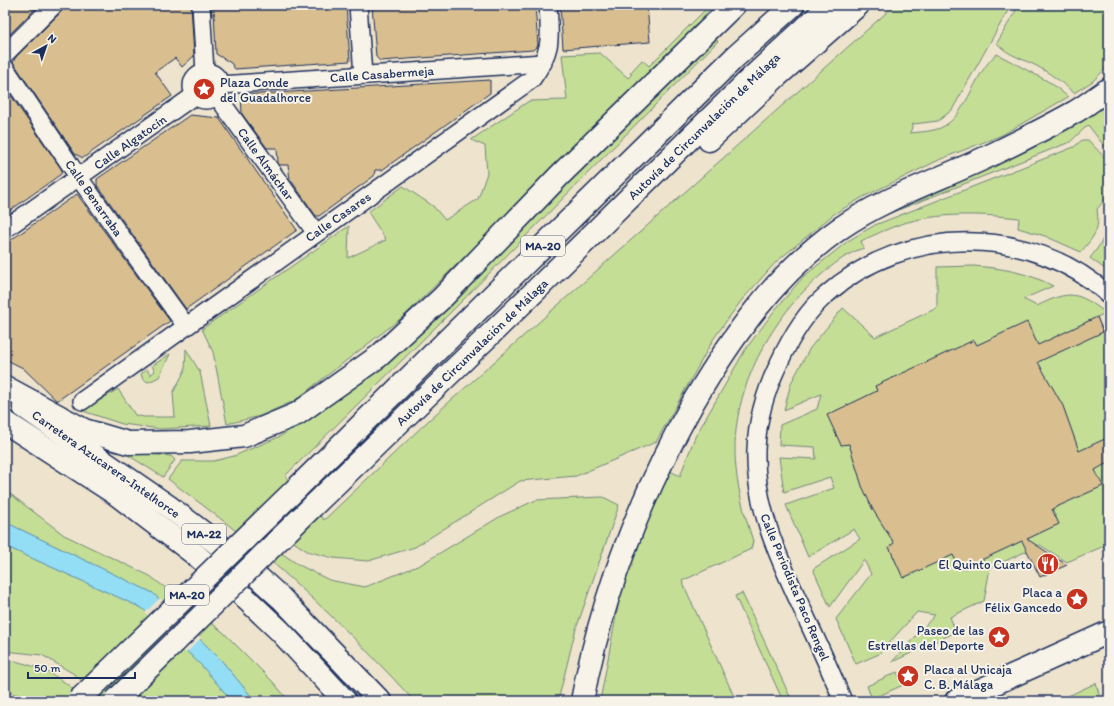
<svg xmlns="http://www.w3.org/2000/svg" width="1114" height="706" font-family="Itim,sans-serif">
<rect width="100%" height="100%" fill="#eee3cd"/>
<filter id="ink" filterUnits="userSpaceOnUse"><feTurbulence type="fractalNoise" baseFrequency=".025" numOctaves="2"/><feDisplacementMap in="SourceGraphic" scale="8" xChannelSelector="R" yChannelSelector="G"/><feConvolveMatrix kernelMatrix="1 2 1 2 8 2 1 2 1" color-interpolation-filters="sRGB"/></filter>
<g filter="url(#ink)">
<g fill="#c5de95" stroke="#70867a">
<path d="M895 5H1011L952 110 938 121 913 124 910 133C918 132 926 132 934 130 967 123 972 73 997 54L1051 83 1068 97 1002 135 941 159 863 197 834 214 776 262 741 301 714 338 656 442 576 476 520 481 415 547 368 561 333 558 307 551 274 529 262 540 299 565 329 580 365 587 420 565 501 516 536 500 603 497 619 505 575 632 558 701H414C359 640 299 584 236 531 214 513 190 496 168 479L182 461H214L234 456 281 436 335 398 714 38 718 41 456 307 285 476 324 520 429 420Z"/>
<path d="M1019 5H1109V65L1093 81 1074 93C1064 84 1054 76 1042 69 1028 60 1007 56 997 43Z"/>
<polygon points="708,7 710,9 655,71 404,316 294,401 260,416 227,424 213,352 202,329 349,226 348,258 386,240 368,212 403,186 433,206 445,220 478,199 487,173 485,146 471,140 529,101 567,100 562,55 600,53 628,78 632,74 630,73 642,60 649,66"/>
<polygon points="1109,101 1109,152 1088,125 1070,142 878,218 896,207"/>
<path d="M1082 140H1088L1109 162V195L1097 209C1100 231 1094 236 1081 252L1045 236 1018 228 1019 218C980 214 939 212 901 224 887 229 874 235 861 241L864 248C842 254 817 278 801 294 762 337 733 396 735 455 736 485 744 513 753 541L751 549 682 581 736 701H600L620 595 653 507 670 471 680 476 695 437 745 350 775 310 803 277 848 241 875 225 1074 147Z"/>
<path d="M1109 209V272L1090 258C1106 238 1106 234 1109 209Z"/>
<path d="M973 266C1001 268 1027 272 1053 286L1023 299 1037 306C1069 290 1077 291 1106 313L1097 317 1109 345V531L1106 532 1109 533V556L1104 546 1067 562 1040 545 990 568 984 601 950 617 956 632 892 662 935 615 917 612 879 654 856 664 836 619 871 574 864 560 830 607 813 569 860 539 854 529 808 557 786 505 834 488 830 477 784 492 779 457 816 459 815 447 779 445 780 425 817 409 821 394 784 410 791 383 810 348 843 308 875 337 937 308V267Z"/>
<polygon points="186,349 200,372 211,426 161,429 122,424 83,411 118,389 135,415 144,417 175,417 173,393 185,370"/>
<polygon points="170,354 159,377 149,382 143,380 141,374 147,369 150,375 155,371 152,366"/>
<polygon points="123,452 171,456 175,460 163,477"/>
<polygon points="5,490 64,535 150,576 223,632 273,682 289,701 255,701 221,660 153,593 5,522"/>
<polygon points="5,546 142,608 201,665 232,701 105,701 74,674 42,655 5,651"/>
<polygon points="742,593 792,701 783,701 735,596"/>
<path d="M15 661C50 670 61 678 87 701H40L7 692 5 690V662Z"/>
<polygon points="897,672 903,685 872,699 867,686"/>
<polygon points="1096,683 1101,701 1067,701 1066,697"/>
</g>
<polygon fill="#93def4" stroke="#6398b8" points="5,522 153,593 221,660 255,701 232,701 201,665 142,608 5,546"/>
<polygon fill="#eee3cd" points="160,598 201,638 186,653 145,613"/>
<g fill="#d9bf8f" stroke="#1b2f5e">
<polygon points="5,5 39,5 5,39"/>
<polygon points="64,5 191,5 194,56 182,67 175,58 155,72 172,96 83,158 75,154 13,62 16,57 61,12"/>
<polygon points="211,5 346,5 350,61 235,69 231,63 216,54 214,12 212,17"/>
<polygon points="372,5 535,5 538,45 533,50 380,61 376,57"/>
<polygon points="560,5 647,5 650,42 563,49"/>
<polygon points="490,80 490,93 382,170 375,170 374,176 319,216 316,216 290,179 288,165 279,165 278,163 277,148 267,148 242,114 241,95"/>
<polygon points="5,87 62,170 61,174 5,214"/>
<polygon points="190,115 219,118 297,230 186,309 97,185 97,179"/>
<polygon points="77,194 170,321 57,401 23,368 5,359 5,244"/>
<polygon points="1097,317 1103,332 1038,362 1063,406 1079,451 1109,437 1109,462 1095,470 1103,486 1052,509 1059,524 1027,539 1067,565 1040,577 1022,541 960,570 953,555 903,578 889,547 894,543 873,510 862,486 849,444 841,445 827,415 877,391 875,386 974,340 977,345 1027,322 1038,345"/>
</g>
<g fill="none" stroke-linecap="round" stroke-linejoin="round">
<g stroke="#1b2f5e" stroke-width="20">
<g id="street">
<polyline points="201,5 205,72"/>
<polyline points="358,5 363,75"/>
<polyline points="5,54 54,5"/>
<polyline points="5,68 79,178 186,326"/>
<circle cx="206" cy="86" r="14"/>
<polyline points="221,85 543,63"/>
<polyline points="217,96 316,233"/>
<polyline points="5,229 195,95"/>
<path d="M82 401 532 79C553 49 550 39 548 5"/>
<path d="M843 701C831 672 818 643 805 615 781 563 754 508 756 450 757 420 766 390 779 363 790 339 806 312 826 295 905 224 1030 224 1109 295"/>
</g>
</g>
<g stroke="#1b2f5e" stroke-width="25">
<polyline id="secondary" points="956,701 1109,632"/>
</g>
<g stroke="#1b2f5e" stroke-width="25">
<g id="primary">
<polyline points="24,407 168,506 240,561 281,598 380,701"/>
<polyline points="5,422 116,494 196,555 240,593 280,631 345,701"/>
</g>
</g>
<g stroke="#1b2f5e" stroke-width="25">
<g id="highway">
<polyline points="709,140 777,76 858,5"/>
<polyline points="5,387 84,430 128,443 190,442 244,436 297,414 379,356 442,298 560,175 734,5"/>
<polyline points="296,489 734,58 793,5"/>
<polyline points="312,507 536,290 749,80 830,5"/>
<path d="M582 701C602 595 641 495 694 401 733 335 776 274 839 229 885 197 939 180 989 156 1018 142 1046 128 1073 113 1086 106 1097 96 1109 89"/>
</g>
</g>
<use href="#street" stroke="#f7f3e8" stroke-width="17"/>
<use href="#secondary" stroke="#f7f3e8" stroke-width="22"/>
<use href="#primary" stroke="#f7f3e8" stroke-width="22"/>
<use href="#highway" stroke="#f7f3e8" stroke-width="22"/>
<g stroke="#1b2f5e" stroke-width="25" stroke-linecap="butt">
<g id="highway-bridge">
<polyline points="78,701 296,489"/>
<polyline points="115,701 312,507"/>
</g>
</g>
<use href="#highway-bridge" stroke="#f7f3e8" stroke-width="22"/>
</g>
</g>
<defs>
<g id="sight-disc" transform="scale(1.15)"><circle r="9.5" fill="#c8321e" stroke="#f7f3e8"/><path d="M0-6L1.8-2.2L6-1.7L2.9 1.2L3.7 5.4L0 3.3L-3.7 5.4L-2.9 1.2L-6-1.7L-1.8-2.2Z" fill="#fff"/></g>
<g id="restaurant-disc" transform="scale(1.15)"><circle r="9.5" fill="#c8321e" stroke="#f7f3e8"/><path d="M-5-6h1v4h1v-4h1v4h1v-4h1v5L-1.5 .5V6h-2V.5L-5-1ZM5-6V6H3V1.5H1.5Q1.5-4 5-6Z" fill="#fff"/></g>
</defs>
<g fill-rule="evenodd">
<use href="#sight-disc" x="204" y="89"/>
<use href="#restaurant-disc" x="1048" y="564"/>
<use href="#sight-disc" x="1077" y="599"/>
<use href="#sight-disc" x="999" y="637"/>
<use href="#sight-disc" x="908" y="676"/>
</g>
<g text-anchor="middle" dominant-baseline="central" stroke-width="4" stroke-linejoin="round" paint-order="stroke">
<g fill="#f7f3e8" stroke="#5d6a87" stroke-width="1">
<rect x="521" y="236" width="44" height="20" rx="3"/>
<rect x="182" y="524" width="44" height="20" rx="3"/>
<rect x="165" y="585" width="44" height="20" rx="3"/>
</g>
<g font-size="12" font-weight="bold" fill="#1b2f5e">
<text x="543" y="246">MA-20</text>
<text x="204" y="534">MA-22</text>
<text x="187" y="595">MA-20</text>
</g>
<g font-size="13" fill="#1b2f5e" stroke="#f7f3e8">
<text transform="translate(382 74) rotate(-4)">Calle Casabermeja</text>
<text transform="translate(704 126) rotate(-44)">Autovía de Circunvalación de Málaga</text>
<text transform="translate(130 142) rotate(-35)">Calle Algatocín</text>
<text transform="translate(266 164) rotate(54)">Calle Almáchar</text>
<text transform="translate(94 198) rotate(55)">Calle Benarraba</text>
<text transform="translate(338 217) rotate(-35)">Calle Casares</text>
<text transform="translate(472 352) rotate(-44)">Autovía de Circunvalación de Málaga</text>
<text transform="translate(106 464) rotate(35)">Carretera Azucarera-Intelhorce</text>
<text transform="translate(795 587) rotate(67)">Calle Periodista Paco Rengel</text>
</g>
<g font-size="13" fill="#1b2f5e" stroke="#f7f3e8" text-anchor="end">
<text x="220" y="82" text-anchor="start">Plaza Conde<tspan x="220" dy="15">del Guadalhorce</tspan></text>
<text x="1032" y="564">El Quinto Cuarto</text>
<text x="1062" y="592">Placa a<tspan x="1062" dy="15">Félix Gancedo</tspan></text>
<text x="984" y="630">Paseo de las<tspan x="984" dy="15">Estrellas del Deporte</tspan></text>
<text x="924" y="669" text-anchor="start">Placa al Unicaja<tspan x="924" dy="15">C. B. Málaga</tspan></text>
</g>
</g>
<rect width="1114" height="706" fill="none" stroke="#f7f3e8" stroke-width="20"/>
<rect x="10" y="10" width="1094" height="686" fill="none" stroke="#1b2f5e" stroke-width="1.5" filter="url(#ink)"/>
<g transform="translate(46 46) rotate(40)" stroke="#f7f3e8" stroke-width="3" paint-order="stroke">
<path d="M0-3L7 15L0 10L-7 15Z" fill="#1b2f5e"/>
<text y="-6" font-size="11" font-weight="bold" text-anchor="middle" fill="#1b2f5e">N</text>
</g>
<path d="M28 672v6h107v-6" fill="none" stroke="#1b2f5e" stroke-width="2"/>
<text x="34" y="672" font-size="12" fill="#1b2f5e" stroke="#f7f3e8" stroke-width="3" paint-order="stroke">50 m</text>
</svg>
